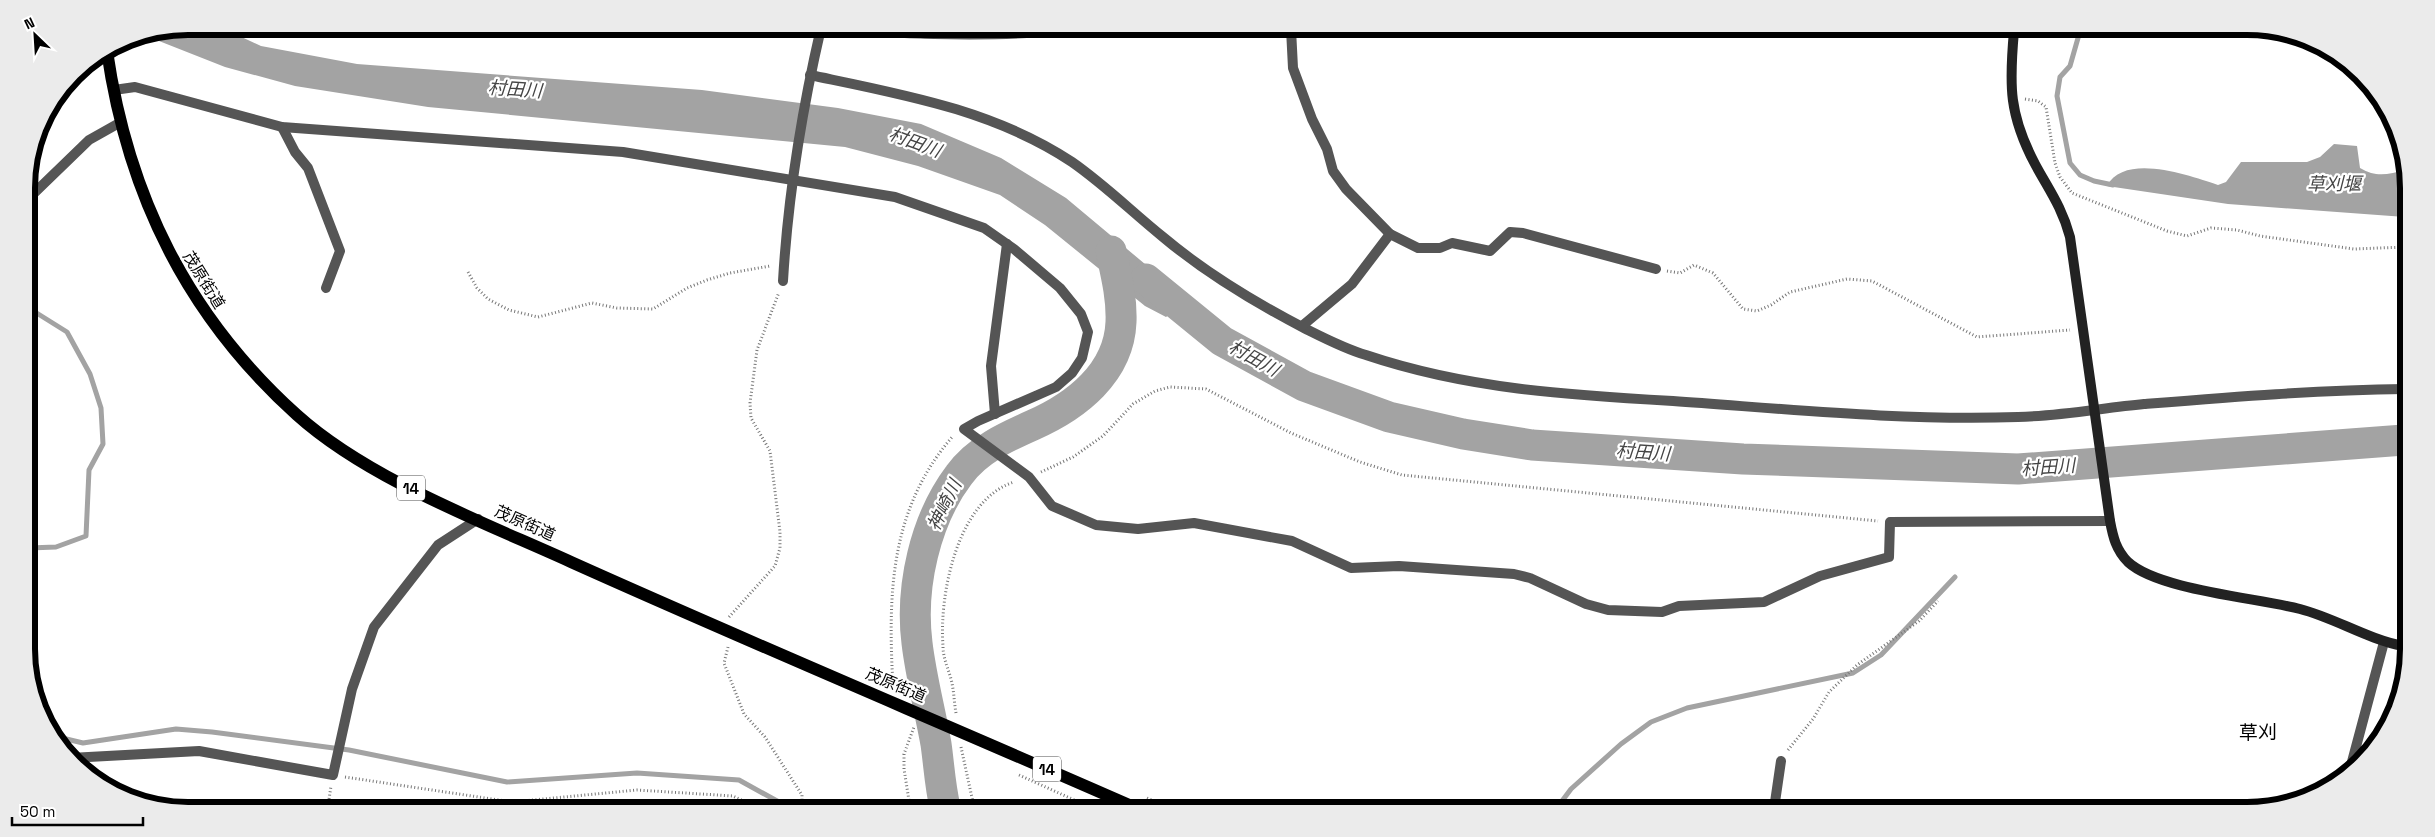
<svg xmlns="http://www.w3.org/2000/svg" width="2435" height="837" font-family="'Space Grotesk','Noto Sans JP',sans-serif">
<rect width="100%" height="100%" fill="#fff"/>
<g fill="#a3a3a3">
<polygon points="188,26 218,26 261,46 357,64 702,90 838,108 921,124 1001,158 1066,198 1188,300 1166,317 1145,306 1045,225 1000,195 918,166 845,147 428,107 295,86 225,67 159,41 148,34"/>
<path d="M2334 144 2357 146 2360 168C2377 178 2388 174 2406 170L2405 217 2228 204 2107 186C2125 152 2190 176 2218 185L2226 182 2241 162H2307L2320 157Z"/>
</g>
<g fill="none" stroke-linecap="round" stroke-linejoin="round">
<g stroke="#a3a3a3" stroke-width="5">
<polyline points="2080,31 2070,66 2060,77 2057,96 2070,163 2080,175 2094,181 2113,185"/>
<polyline points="27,307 67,332 90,374 101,408 103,444 89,470 86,536 56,547 29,548"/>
<polyline points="58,737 83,743 176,729 212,732 349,750 507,782 637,773 739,780 788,807"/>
<polyline points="1556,809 1571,789 1621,744 1651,722 1687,708 1853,673 1881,655 1955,577"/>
</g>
<g stroke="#a3a3a3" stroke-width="31">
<polyline points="1146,279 1222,341 1304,386 1389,417 1463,434 1532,445 1743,459 2018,469 2404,440"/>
<path d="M945 807C940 786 939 765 936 744 930 710 921 677 917 643 910 587 925 520 959 475 977 450 1006 437 1033 425 1076 406 1119 373 1121 322 1122 298 1116 274 1111 251"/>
</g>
<g stroke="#777" stroke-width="3" stroke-dasharray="1 2.5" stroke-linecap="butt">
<polyline points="2025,99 2038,101 2046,107 2055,163 2060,177 2072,193 2167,231 2187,236 2211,228 2237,230 2260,236 2354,249 2405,247"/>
<polyline points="1667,271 1680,273 1694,265 1713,273 1743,309 1757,311 1771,305 1790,292 1847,279 1872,281 1977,337 2070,330"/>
<polyline points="468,272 477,288 488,299 509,310 538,317 592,303 617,308 653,309 687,288 707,280 730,273 770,266"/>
<polyline points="1041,472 1073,457 1103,436 1133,404 1155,391 1170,387 1206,389 1291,433 1360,462 1402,475 1878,521"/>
<polyline points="729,617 775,566 780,548 780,532 770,451 751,418 750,403 757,350 779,292"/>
<polyline points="728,647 724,663 744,714 765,737 802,795 802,807"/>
<path d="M893 687C888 595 889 510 953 436"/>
<path d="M956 713C954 702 954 690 951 679 948 668 943 658 943 646 939 595 957 500 1014 482"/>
<polyline points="961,747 974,807"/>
<polyline points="1788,750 1813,719 1829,692 1857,665 1919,621 1938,601"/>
<polyline points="1019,775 1092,808"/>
<polyline points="345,777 512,802 637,790 733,796 756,807"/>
<polyline points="1147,798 1169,808"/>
<polyline points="328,806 331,786"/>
<polyline points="910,807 904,769 904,754 914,727"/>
</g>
<g stroke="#555" stroke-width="10">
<path d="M853 28C880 33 906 33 934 34 982 35 1028 35 1076 29"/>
<polyline points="1291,29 1293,68 1312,119 1327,149 1333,171 1346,189 1390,234 1418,248 1440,248 1452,243 1490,251 1510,232 1523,233 1656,269"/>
<path d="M810 75C901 94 994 110 1072 162 1105 185 1132 212 1163 237 1207 274 1254 302 1304 328 1324 338 1345 349 1366 355 1467 389 1568 395 1673 401 1788 409 1903 421 2018 417 2060 416 2102 408 2144 404 2231 397 2317 390 2405 389"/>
<polyline points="114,90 135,87 282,127 623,152 895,197 984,228 1014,249 1060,288 1081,314 1088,332 1082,358 1072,373 1056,387 978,421 964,429 1029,477 1052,506 1096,525 1138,529 1194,523 1292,541 1351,568 1399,566 1514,574 1530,578 1586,604 1608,610 1662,612 1679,606 1764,602 1820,576 1889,557 1890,522 2110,521"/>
<polyline points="282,127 295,152 308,168 340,251 326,288"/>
<polyline points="27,200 89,140 121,122"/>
<path d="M783 281C788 196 802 110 821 28"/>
<polyline points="1302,326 1352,284 1390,234"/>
<polyline points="995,414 991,366 1007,244"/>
<polyline points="70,758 199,751 333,775 352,689 374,627 438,545 478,519"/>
<polyline points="2349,773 2384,642"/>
<polyline points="1774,809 1781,761"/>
</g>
<path stroke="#222" stroke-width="10" d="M2014 31C2009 86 2009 115 2035 164 2049 190 2062 207 2070 237L2110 521C2113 537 2116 550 2128 562 2158 590 2258 598 2300 609 2335 618 2367 639 2403 646"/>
<path stroke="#000" stroke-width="12" d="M107 51C128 196 188 317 297 415 368 479 483 522 571 562 758 646 947 725 1136 808"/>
</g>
<g text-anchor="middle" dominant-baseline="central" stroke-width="4.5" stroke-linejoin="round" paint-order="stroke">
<g fill="#fff" stroke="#4c4c4c" stroke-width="1">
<rect x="397" y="475.5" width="28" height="25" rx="4"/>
<rect x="1033" y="756.5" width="28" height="25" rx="4"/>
</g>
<g font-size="15" font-weight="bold" fill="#000">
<text x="411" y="488">14</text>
<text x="1047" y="769">14</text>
</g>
<g font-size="16" fill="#000" stroke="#fff">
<text transform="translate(204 280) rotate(58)">茂原街道</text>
<text transform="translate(525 523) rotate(24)">茂原街道</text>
<text transform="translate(896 685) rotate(23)">茂原街道</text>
</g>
<g font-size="18" font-style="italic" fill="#444" stroke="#fff">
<text transform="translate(515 89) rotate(4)">村田川</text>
<text transform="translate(915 142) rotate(20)">村田川</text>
<text x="2334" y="183">草刈堰</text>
<text transform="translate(1254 358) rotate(29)">村田川</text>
<text transform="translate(1643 452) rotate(4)">村田川</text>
<text transform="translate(2048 467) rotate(-4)">村田川</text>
<text transform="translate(944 505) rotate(-64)">神崎川</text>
</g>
<g font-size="19" fill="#000" stroke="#fff">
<text x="2258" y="732">草刈</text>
</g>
</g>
<path d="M0 0H2435V837H0ZM188 35H2247A153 153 0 0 1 2400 188V649A153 153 0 0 1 2247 802H188A153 153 0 0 1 35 649V188A153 153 0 0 1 188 35Z" fill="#ebebeb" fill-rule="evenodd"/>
<path fill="none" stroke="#000" stroke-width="6" d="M188 35H2247A153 153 0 0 1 2400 188V649A153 153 0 0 1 2247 802H188A153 153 0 0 1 35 649V188A153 153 0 0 1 188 35Z"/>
<g transform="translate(35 35) rotate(335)" stroke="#ffffff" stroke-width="4" paint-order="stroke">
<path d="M0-4L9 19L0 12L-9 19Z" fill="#000000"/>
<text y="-8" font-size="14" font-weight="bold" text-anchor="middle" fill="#000000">N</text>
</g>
<path d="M12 817v8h131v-8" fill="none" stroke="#000000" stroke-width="2.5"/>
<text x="20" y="817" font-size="15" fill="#000000" stroke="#ffffff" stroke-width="4" paint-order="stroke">50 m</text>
</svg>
